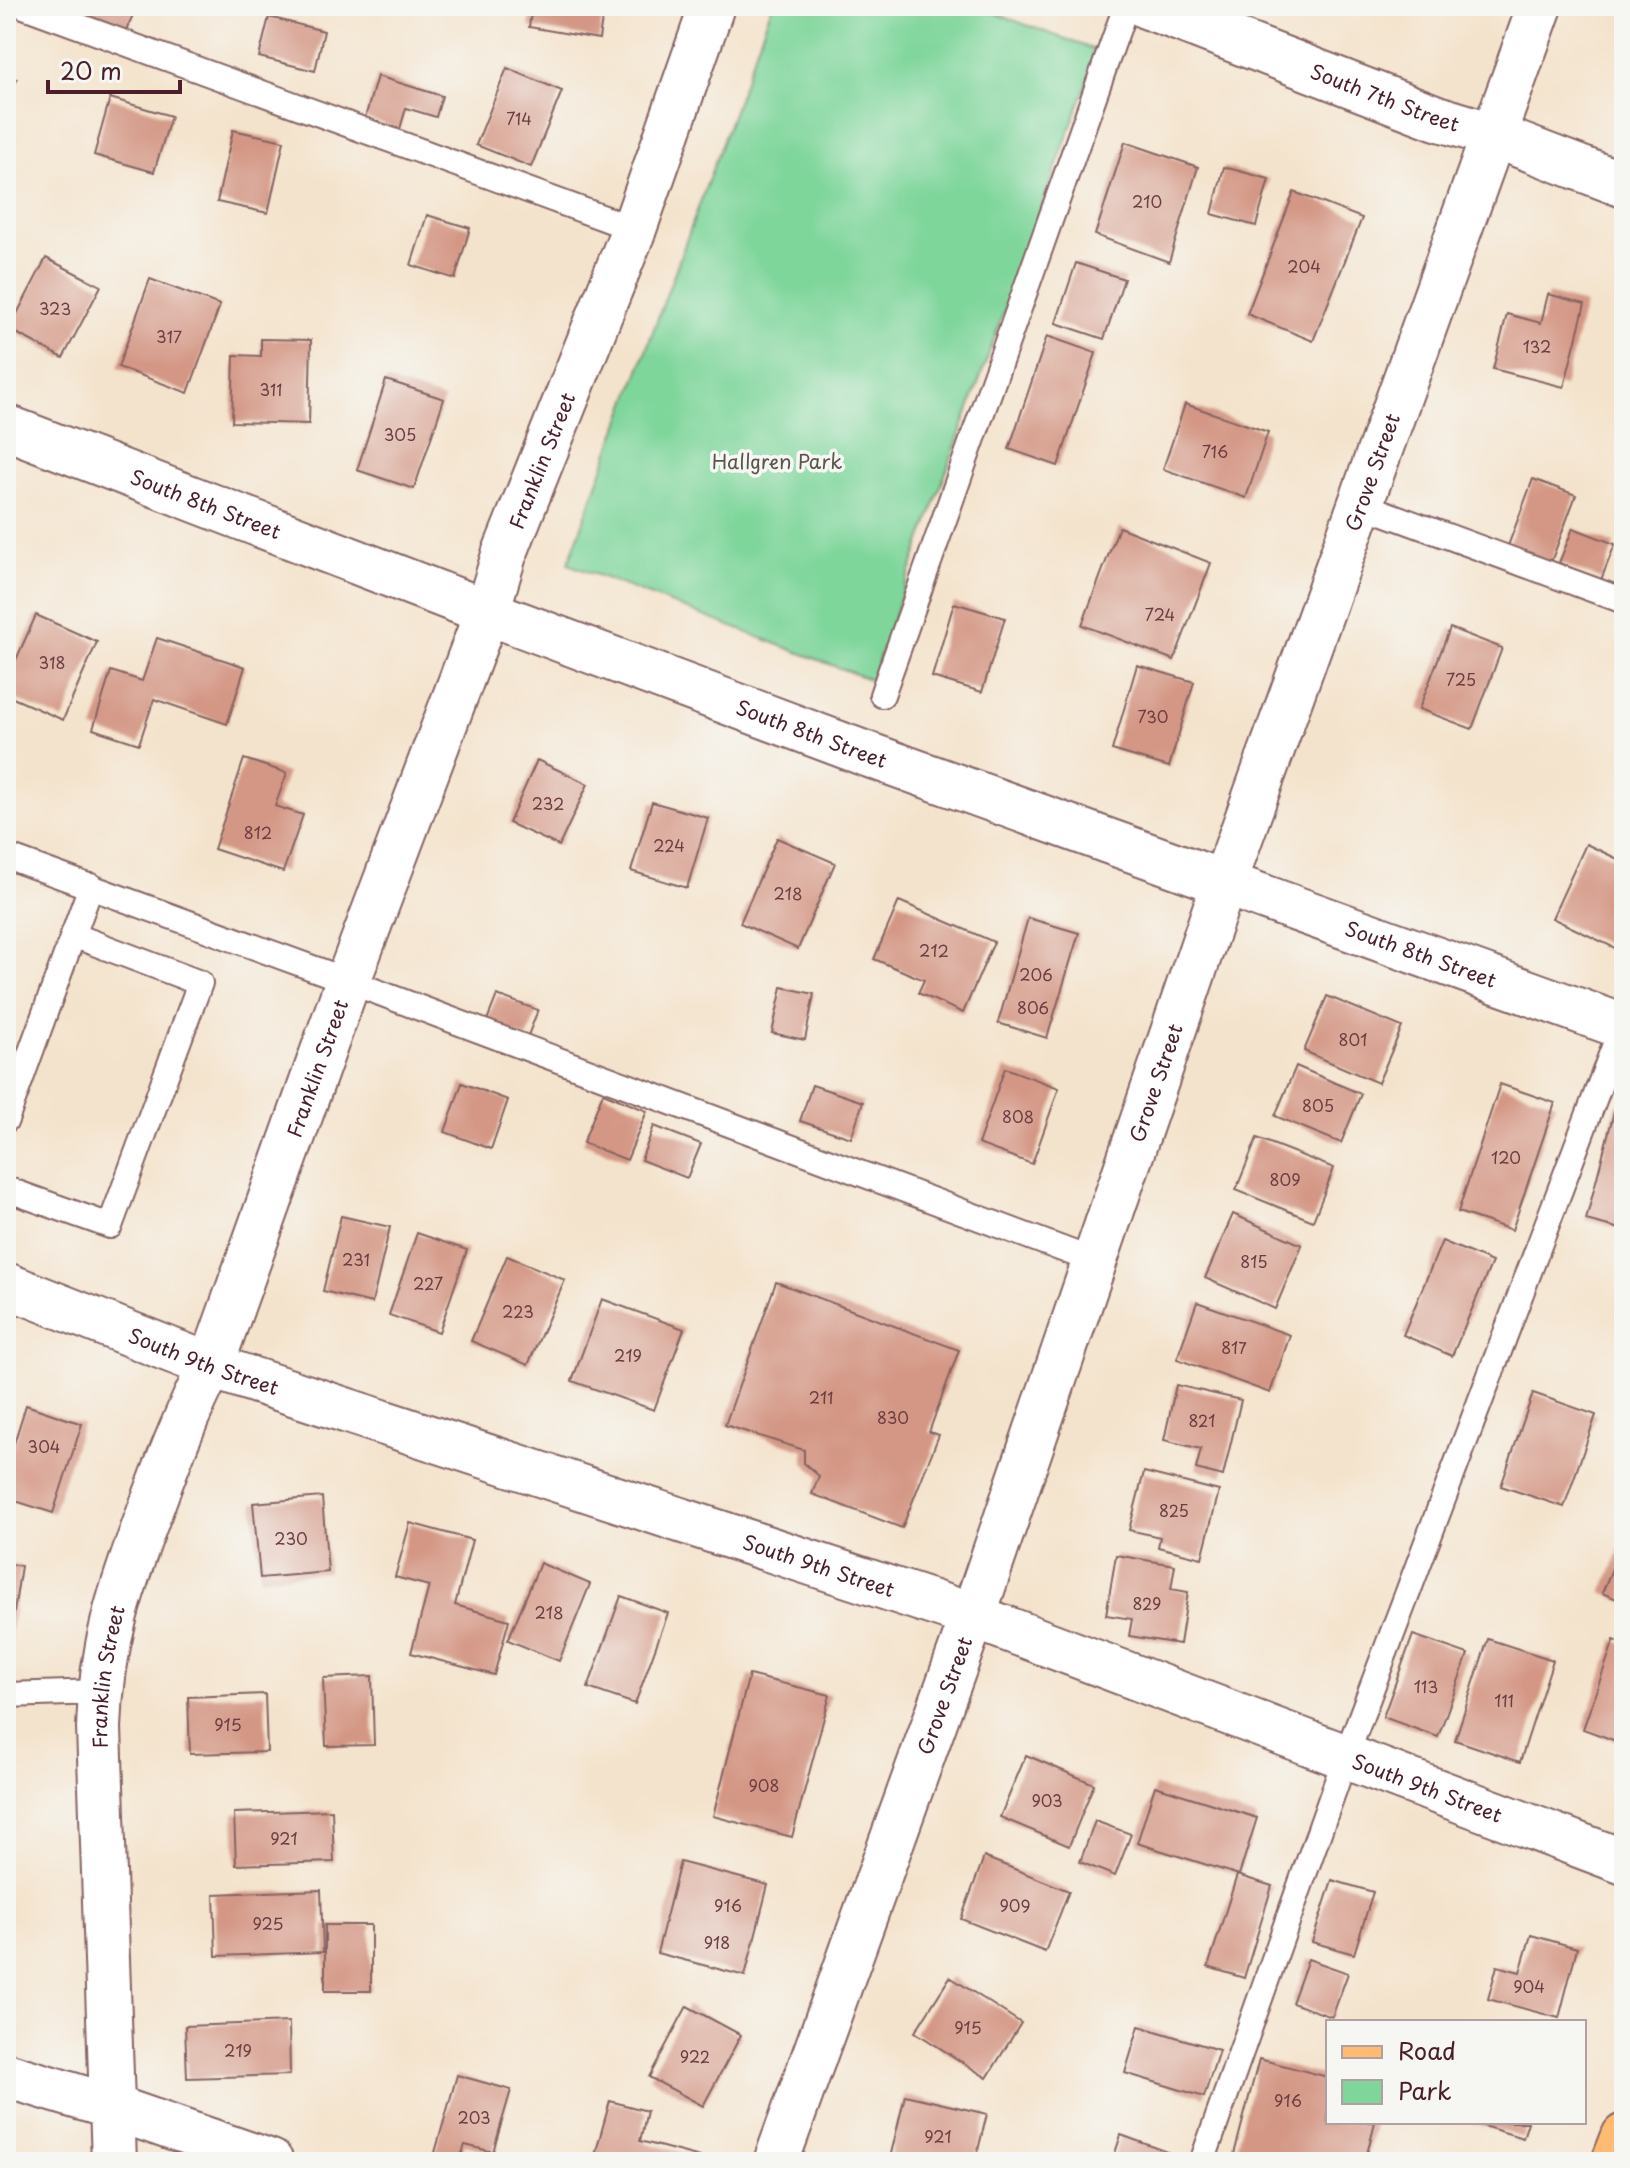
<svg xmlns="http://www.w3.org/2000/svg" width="1630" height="2168" font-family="'Playpen Sans',sans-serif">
<rect width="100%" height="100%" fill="#f6f6f2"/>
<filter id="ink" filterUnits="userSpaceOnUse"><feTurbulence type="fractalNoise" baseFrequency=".0125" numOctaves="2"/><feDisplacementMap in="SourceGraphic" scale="16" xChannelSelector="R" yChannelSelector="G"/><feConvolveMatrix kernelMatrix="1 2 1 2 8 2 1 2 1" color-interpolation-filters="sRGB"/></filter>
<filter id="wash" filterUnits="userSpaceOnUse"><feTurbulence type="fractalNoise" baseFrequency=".006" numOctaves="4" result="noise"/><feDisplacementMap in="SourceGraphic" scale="32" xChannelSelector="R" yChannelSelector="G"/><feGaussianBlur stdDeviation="1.8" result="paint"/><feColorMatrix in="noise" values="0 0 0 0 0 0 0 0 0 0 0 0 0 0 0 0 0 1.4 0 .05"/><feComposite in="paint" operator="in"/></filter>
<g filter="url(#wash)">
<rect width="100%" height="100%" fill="#f4e3cc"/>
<polygon fill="#7fd69b" stroke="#647a63" stroke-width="2" points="772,6 975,6 1098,51 871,680 568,564"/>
<g id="blocks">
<g fill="#d49785">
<polygon points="51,6 137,6 123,37"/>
<polygon points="532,6 604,6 599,39 529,27"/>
<polygon points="269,17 324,31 315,71 259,57"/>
<polygon points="507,68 562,91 531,167 476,145"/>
<polygon points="6,75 17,79 6,109"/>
<polygon points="377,76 442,96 436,117 406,108 400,129 365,118"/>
<polygon points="110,98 171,116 154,172 94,155"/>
<polygon points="233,130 284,141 268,213 217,202"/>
<polygon points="1125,142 1198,167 1169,262 1095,235"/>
<polygon points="1224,167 1269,179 1256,226 1212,214"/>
<polygon points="1294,192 1362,218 1313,341 1247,314"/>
<polygon points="427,215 470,228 455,279 411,265"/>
<polygon points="46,258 101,286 63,358 9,329"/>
<polygon points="1076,263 1124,279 1104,339 1056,323"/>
<polygon points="150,279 220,305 188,393 118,367"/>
<polygon points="1548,294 1585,304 1564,387 1493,369 1507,314 1541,323"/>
<polygon points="1047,336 1096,353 1058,466 1009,449"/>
<polygon points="261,339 311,340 309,424 232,422 234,355 261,356"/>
<polygon points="386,380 444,399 414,489 357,470"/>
<polygon points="1185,404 1268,432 1246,498 1163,469"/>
<polygon points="1533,479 1576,495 1551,562 1508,546"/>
<polygon points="1119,527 1211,563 1174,660 1082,625"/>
<polygon points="1573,528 1615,544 1601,580 1559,563"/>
<polygon points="954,603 1005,618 982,692 932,677"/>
<polygon points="36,615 97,642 63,720 6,695 6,682"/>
<polygon points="1450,628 1502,648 1472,729 1419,709"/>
<polygon points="157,638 245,667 227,724 154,699 139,744 93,729 111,671 142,681"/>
<polygon points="1137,665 1194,682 1169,767 1112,750"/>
<polygon points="244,759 287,773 275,806 303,815 283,872 214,849"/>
<polygon points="537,760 588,784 559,846 509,823"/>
<polygon points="652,802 708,818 687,888 631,871"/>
<polygon points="777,838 835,863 798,949 740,923"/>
<polygon points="1586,844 1624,862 1624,945 1621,951 1552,918"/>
<polygon points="899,901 994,942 963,1013 918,993 924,980 874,959"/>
<polygon points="1028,918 1079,933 1047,1038 998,1023"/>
<polygon points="782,987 814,994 805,1040 772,1033"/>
<polygon points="497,995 538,1010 527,1038 486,1023"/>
<polygon points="1327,996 1402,1027 1378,1083 1304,1051"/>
<polygon points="1296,1066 1361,1094 1341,1143 1275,1116"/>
<polygon points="1005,1068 1059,1088 1032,1164 978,1144"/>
<polygon points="462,1083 508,1100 491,1149 445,1132"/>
<polygon points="1500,1084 1555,1103 1512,1230 1458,1212"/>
<polygon points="812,1085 863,1102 851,1138 800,1121"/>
<polygon points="603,1093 647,1111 627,1160 583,1143"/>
<polygon points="1616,1104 1624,1106 1624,1230 1586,1220"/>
<polygon points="654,1126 701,1144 687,1178 641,1160"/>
<polygon points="1257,1138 1334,1168 1313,1221 1236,1190"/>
<polygon points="1233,1214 1302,1245 1275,1309 1205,1278"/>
<polygon points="341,1216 390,1227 372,1303 323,1291"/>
<polygon points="417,1233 467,1250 439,1332 389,1315"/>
<polygon points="1442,1241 1492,1262 1452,1356 1403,1335"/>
<polygon points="507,1256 565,1280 528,1365 471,1341"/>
<polygon points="776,1282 959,1350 929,1432 939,1435 902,1528 812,1494 819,1476 804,1463 804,1450 725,1425"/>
<polygon points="602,1299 684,1329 654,1410 572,1381"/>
<polygon points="1197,1302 1290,1335 1270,1393 1177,1359"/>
<polygon points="1176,1385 1241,1400 1223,1476 1196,1469 1201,1449 1164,1440"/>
<polygon points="1533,1393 1596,1415 1564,1507 1501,1486"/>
<polygon points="26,1405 82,1424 53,1513 6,1498 6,1469"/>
<polygon points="1144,1472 1219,1491 1202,1558 1158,1547 1160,1537 1129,1530"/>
<polygon points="322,1497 328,1572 260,1578 253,1503"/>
<polygon points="410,1523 472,1540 455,1605 509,1620 494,1675 411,1653 429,1586 395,1577"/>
<polygon points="1624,1540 1624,1602 1602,1593"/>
<polygon points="1116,1555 1175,1565 1171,1589 1188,1592 1180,1644 1129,1636 1132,1619 1106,1615"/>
<polygon points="6,1563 21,1566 10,1638 6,1637"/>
<polygon points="540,1563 590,1584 559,1661 508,1640"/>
<polygon points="621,1596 668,1613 635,1704 588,1688"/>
<polygon points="1413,1635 1468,1654 1438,1737 1383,1717"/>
<polygon points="1488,1639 1553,1660 1520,1762 1455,1740"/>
<polygon points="1614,1640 1624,1644 1624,1744 1583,1729"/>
<polygon points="749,1675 830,1695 792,1837 713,1816"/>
<polygon points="372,1676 374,1745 326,1746 323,1678"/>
<polygon points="265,1694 267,1752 190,1754 188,1697"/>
<polygon points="1026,1755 1094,1784 1069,1846 1000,1817"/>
<polygon points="1155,1786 1257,1818 1239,1875 1137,1843"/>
<polygon points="332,1810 334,1862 236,1865 234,1813"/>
<polygon points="1095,1821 1131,1834 1115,1876 1080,1862"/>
<polygon points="984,1857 1069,1891 1045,1952 961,1919"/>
<polygon points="680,1862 768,1885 745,1976 657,1953"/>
<polygon points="1237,1875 1272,1886 1244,1978 1208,1967"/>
<polygon points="1332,1880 1373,1892 1354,1954 1312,1942"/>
<polygon points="321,1890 323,1952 216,1956 214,1894"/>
<rect x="325" y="1925" width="46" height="66"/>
<polygon points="1531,1935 1577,1948 1559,2018 1488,1999 1497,1966 1520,1972"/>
<polygon points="1308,1959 1348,1973 1332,2017 1292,2003"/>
<polygon points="950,1977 1021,2023 987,2078 915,2032"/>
<polygon points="687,2006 741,2035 703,2106 649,2077"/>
<polygon points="289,2022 290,2075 187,2078 185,2026"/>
<polygon points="1139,2026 1219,2050 1204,2097 1125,2073"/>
<polygon points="1259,2059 1328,2077 1328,2122 1375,2122 1365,2162 1232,2162"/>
<polygon points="457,2075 511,2090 493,2152 465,2145 459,2162 454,2162 434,2156"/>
<polygon points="905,2095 987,2114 975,2162 907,2162 890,2158"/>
<polygon points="610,2101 647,2111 640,2141 700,2157 698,2162 593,2162"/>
<polygon points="1470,2122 1528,2122 1523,2138"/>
<polygon points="1121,2135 1168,2152 1164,2162 1112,2162"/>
</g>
</g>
</g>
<g filter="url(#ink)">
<use href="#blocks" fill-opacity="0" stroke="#866463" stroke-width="2"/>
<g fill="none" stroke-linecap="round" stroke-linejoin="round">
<g stroke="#866463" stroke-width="28">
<g id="lane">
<polyline points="24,6 634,229"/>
<polyline points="1360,504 1624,601"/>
<polyline points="882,695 1126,6"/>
<polyline points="6,856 348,981 1094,1261"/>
<polyline points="6,1120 91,886"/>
<polyline points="6,1189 110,1226 200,983 73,935"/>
<polyline points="6,1695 100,1692"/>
<polyline points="1202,2162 1346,1756 1622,1026"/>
</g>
</g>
<g stroke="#866463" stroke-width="48">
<g id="street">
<path id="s1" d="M1146 6 1437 118 1493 135 1624 185"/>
<path id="s2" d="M6 427 487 612 861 752 1624 1027"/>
<path id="s3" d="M6 1285 211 1366 973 1616 1624 1862"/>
<polyline points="6,2075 112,2107 271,2162"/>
<path id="s4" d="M114 2162 99 1728C101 1643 122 1586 151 1508 169 1459 187 1412 211 1366L348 981 487 612 504 555 634 229 712 6"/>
<path id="s5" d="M776 2162 973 1616 1224 883 1540 6"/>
</g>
</g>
<g stroke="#866463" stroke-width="48">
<polyline id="primary" points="1614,2162 1624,2136"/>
</g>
<use href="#lane" stroke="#fff" stroke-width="24"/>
<use href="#street" stroke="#fff" stroke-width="44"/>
<use href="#primary" stroke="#ffbb71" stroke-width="44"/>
</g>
</g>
<g text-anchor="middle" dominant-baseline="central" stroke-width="7" stroke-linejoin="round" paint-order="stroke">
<g font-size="16" fill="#6c3d42">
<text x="519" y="118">714</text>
<text x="1147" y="201">210</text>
<text x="1304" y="266">204</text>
<text x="55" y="308">323</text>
<text x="169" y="336">317</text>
<text x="1537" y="346">132</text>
<text x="271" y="389">311</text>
<text x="400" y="434">305</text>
<text x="1215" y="451">716</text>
<text x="1160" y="614">724</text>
<text x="52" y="662">318</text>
<text x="1461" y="679">725</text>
<text x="1153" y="716">730</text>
<text x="548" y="803">232</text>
<text x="258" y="832">812</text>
<text x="669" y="845">224</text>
<text x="788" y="893">218</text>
<text x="934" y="950">212</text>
<text x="1036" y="974">206</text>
<text x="1033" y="1007">806</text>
<text x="1353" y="1039">801</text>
<text x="1318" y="1105">805</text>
<text x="1018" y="1116">808</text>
<text x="1506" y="1157">120</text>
<text x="1285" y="1179">809</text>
<text x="356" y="1259">231</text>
<text x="1254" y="1261">815</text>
<text x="428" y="1283">227</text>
<text x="518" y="1311">223</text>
<text x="1234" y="1347">817</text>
<text x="628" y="1355">219</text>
<text x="821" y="1397">211</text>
<text x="893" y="1417">830</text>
<text x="1202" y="1420">821</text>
<text x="44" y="1446">304</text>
<text x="1174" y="1510">825</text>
<text x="291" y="1538">230</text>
<text x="1147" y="1603">829</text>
<text x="549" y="1612">218</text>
<text x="1426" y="1686">113</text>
<text x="1504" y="1700">111</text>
<text x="228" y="1724">915</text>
<text x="764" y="1785">908</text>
<text x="1047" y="1800">903</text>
<text x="284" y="1838">921</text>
<text x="728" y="1905">916</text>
<text x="1015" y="1905">909</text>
<text x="268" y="1923">925</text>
<text x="717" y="1942">918</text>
<text x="1529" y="1986">904</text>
<text x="968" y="2027">915</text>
<text x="238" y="2050">219</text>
<text x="695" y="2056">922</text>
<text x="1288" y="2100">916</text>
<text x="474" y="2117">203</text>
<text x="938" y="2136">921</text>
</g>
<g font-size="20" fill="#4a1f2b" stroke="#f6f6f2">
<text stroke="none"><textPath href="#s1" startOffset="256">South 7th Street</textPath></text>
<text stroke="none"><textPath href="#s4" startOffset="1780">Franklin Street</textPath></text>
<text stroke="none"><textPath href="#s5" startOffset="1792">Grove Street</textPath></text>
<text stroke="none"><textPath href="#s2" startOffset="214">South 8th Street</textPath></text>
<text stroke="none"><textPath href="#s2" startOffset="862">South 8th Street</textPath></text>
<text stroke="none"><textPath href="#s2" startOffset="1510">South 8th Street</textPath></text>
<text stroke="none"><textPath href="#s4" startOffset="1132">Franklin Street</textPath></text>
<text stroke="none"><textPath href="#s5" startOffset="1144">Grove Street</textPath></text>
<text stroke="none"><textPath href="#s3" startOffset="212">South 9th Street</textPath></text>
<text stroke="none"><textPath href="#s3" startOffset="860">South 9th Street</textPath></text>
<text stroke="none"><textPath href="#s4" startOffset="486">Franklin Street</textPath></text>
<text stroke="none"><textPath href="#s5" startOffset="496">Grove Street</textPath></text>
<text stroke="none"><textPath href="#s3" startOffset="1508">South 9th Street</textPath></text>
</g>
<g font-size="20" fill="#5a564d" stroke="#f6f6f2">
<text x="777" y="461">Hallgren Park</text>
</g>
</g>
<rect width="1630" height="2168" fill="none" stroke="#f6f6f2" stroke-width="32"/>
<rect x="1326" y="2020" width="260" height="104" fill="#f6f6f2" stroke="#b1a0a2" stroke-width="2"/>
<rect x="1342" y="2046" width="40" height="12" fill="#ffbb71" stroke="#b1a0a2" stroke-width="2"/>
<text x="1398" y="2060" font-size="24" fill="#4a1f2b">Road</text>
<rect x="1342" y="2080" width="40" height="24" fill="#7fd69b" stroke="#b1a0a2" stroke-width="2"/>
<text x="1398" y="2100" font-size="24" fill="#4a1f2b">Park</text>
<path d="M48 80v12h132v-12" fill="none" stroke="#4a1f2b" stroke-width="4"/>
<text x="60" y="80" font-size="24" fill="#4a1f2b" stroke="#f6f6f2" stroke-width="6" paint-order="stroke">20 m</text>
</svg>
